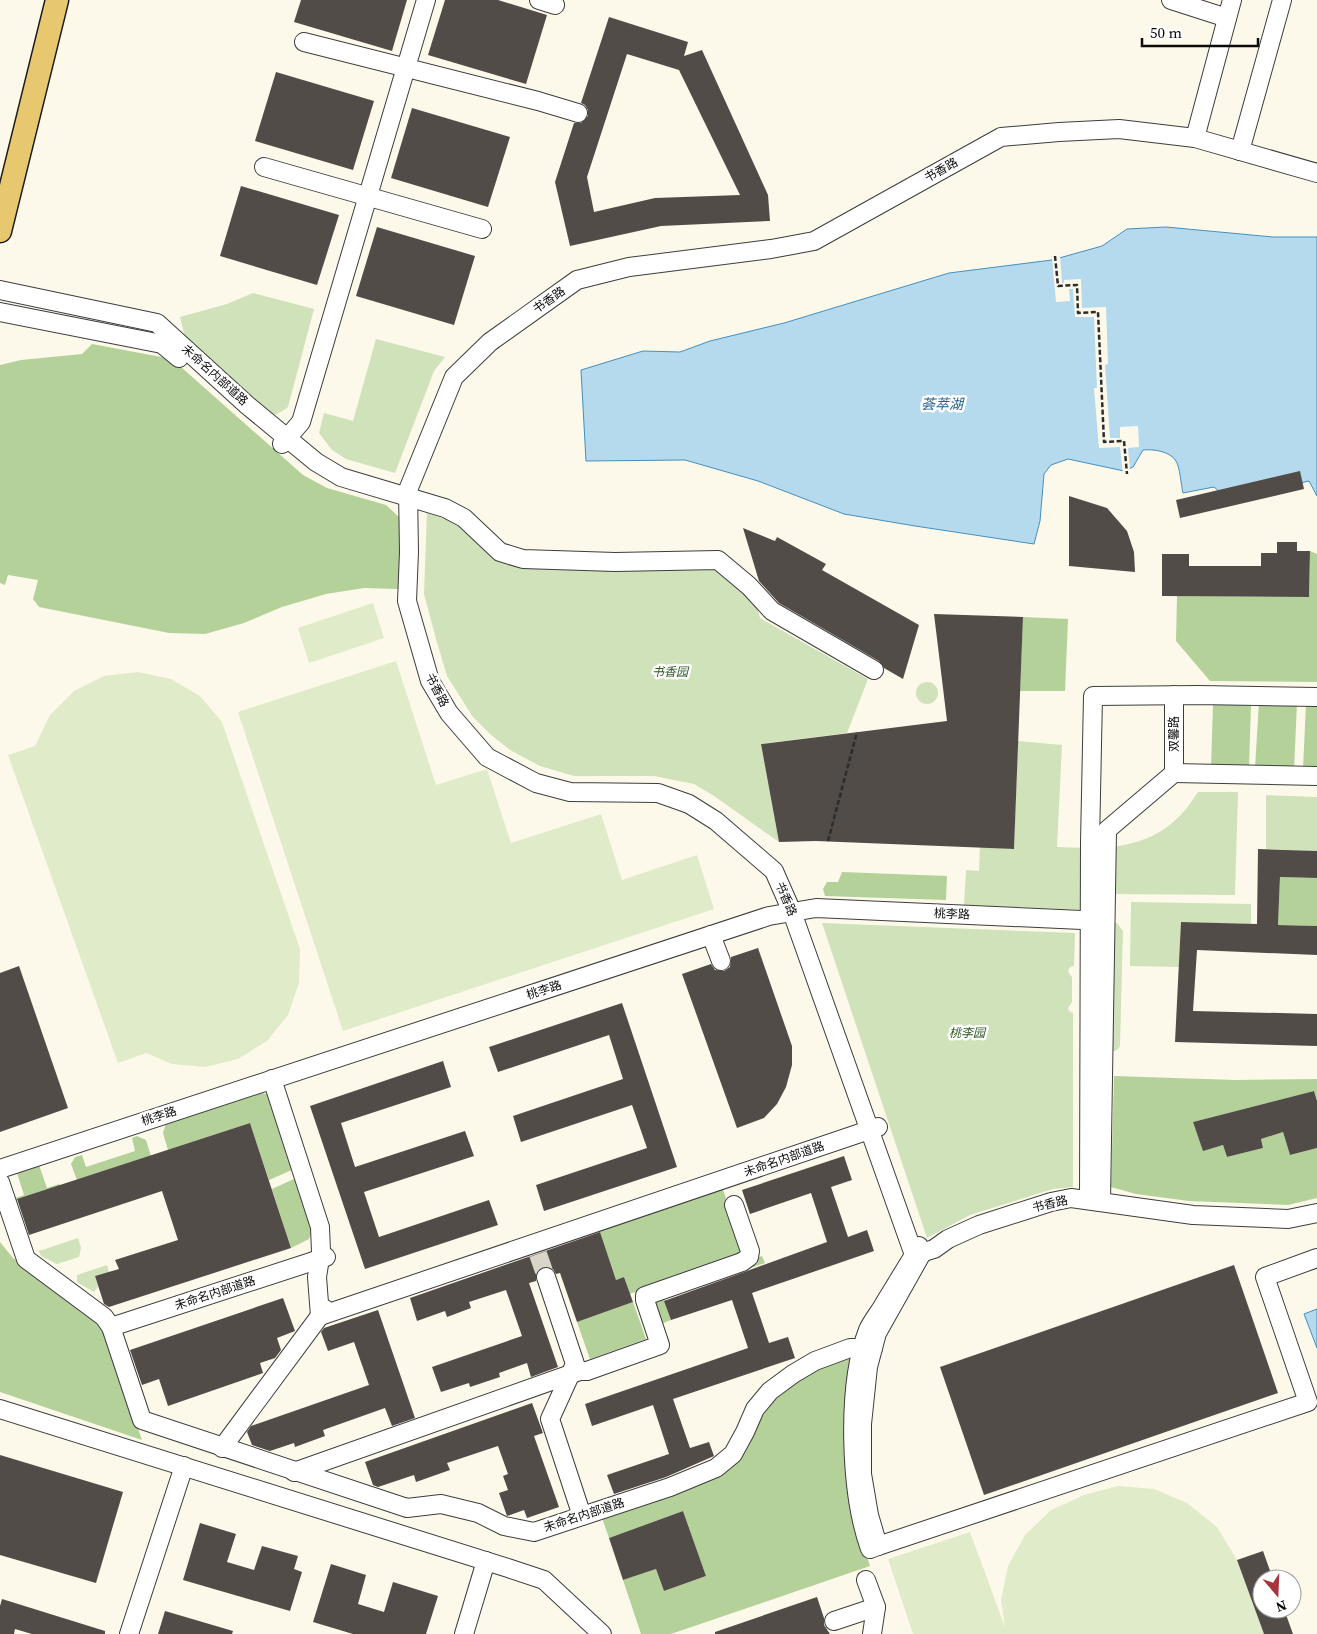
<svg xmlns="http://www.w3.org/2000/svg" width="1317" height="1634" font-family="'Source Serif 4','Noto Sans SC',serif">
<rect width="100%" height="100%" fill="#fdf9ea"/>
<g fill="#cfe2b9">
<path d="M253 293 314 309 288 407C281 412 276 416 267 415L191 345 184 333 180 317 227 304Z"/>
<polygon points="376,339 445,357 434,371 395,473 346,459 332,450 319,433 324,413 353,421"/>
<polygon points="427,511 460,524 496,558 711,567 728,575 755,600 760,618 868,679 847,733 761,744 779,842 714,796 694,784 654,776 574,776 540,766 510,750 490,734 473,717 447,676 436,639 424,594"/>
<circle cx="927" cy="693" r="11"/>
<polygon points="1018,741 1062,745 1057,847 1085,848 1086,910 964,905 966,870 979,871 980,847 1014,849"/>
<path d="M1198 792H1238L1235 895 1110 894 1111 847C1152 842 1176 827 1198 792Z"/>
<polygon points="1266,795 1317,797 1317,851 1266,849"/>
<polygon points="1131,902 1251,904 1251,924 1181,922 1179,967 1130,966"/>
<polygon points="822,923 1075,933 1074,966 1070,967 1068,971 1070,975 1072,977 1072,1002 1068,1008 1069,1011 1073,1013 1073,1187 1053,1189 970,1215 927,1238"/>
<path d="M1117 923 1123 931 1120 1046C1117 1051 1114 1052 1108 1051L1111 924Z"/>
<polygon points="78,1238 81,1248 79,1257 57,1264 41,1256 39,1251"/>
<polygon points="107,1265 109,1272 95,1276 98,1287 94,1292 77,1282 77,1275"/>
</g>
<g fill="#b4d19a">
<polygon points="92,344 172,359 303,475 327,488 386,505 400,518 401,566 399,589 364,588 326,594 282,607 244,623 205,634 169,633 39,607 33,599 38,580 8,575 5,585 0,583 0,365 21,360 82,354"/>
<polygon points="1310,551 1317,554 1317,682 1210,681 1176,641 1177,596 1309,597"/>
<polygon points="1023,617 1068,619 1065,691 1020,691"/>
<polygon points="1259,702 1297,703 1294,770 1255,768"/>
<polygon points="1213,703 1251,704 1249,769 1211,768"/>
<polygon points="1306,704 1317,704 1317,769 1303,769"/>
<polygon points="842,872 947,876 946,900 825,896 823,889 827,882 838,882"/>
<polygon points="1280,877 1317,878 1317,926 1278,925"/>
<polygon points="1114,1076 1235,1080 1317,1079 1317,1101 1314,1091 1193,1122 1203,1150 1223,1145 1227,1157 1263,1148 1261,1139 1283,1132 1290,1155 1317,1148 1317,1198 1288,1205 1189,1201 1136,1194 1111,1187"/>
<polygon points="261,1093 268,1094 293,1167 292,1170 269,1180 250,1123 168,1150 163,1133 166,1123"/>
<polygon points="137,1136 146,1140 151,1156 77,1180 71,1164 75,1157 82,1155 86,1167 135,1151 132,1138"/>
<polygon points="39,1165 47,1188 59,1184 60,1186 14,1201 13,1199 24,1195 17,1173"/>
<polygon points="296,1178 312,1231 309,1239 291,1248 272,1189"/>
<polygon points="722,1187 745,1253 630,1294 624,1277 616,1280 599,1230"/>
<polygon points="0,1242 13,1258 100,1322 142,1440 0,1392"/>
<polygon points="762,1256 765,1263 664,1298 671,1320 661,1324 651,1295"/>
<polygon points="633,1302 646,1339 590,1359 577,1322"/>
<polygon points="856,1355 861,1538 870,1566 671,1634 641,1634 623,1580 656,1569 664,1591 706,1576 683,1511 609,1538 602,1518 738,1459 760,1419 776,1399 798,1381 825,1365"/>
</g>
<g fill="#e0ebc9">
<polygon points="373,603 384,638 309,663 298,628"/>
<polygon points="396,661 436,785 487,769 511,843 601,814 622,880 697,855 714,909 343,1031 238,712"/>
<polygon points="138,672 171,679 200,696 222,722 300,949 299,983 288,1015 267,1041 238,1059 205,1067 172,1064 146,1053 118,1063 8,755 35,746 50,715 74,691 104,676"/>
<polygon points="1118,1486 1154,1489 1187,1503 1217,1527 1237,1560 1264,1634 913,1634 888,1559 970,1532 1005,1627 1001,1600 1008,1566 1025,1535 1051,1510 1084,1495"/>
</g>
<g fill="#b5daee" stroke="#458fbc">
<path d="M1166 227 1273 237H1317V496L1309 481 1229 500 1214 487 1183 493C1181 485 1180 467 1176 461 1170 451 1153 449 1143 450L1133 467 1124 471 1068 459 1051 465 1044 474 1040 521 1034 544 915 526 844 514 758 481 685 460 586 461 581 370 643 351 680 352 710 341 784 323 949 273 1052 260 1102 246 1127 229Z"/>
<polygon points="1317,1309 1317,1348 1304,1314"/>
</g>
<polygon fill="#fdf9ea" points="1060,255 1062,283 1064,283 1064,280 1081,279 1082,308 1106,307 1108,364 1105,365 1110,438 1120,438 1120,427 1138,426 1139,447 1128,448 1130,471 1125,474 1123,474 1120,447 1099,448 1094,388 1097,388 1094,317 1075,317 1073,289 1069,289 1070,301 1056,302 1052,257"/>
<g fill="#524c48" fill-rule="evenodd">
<polygon points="301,0 407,0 392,51 294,22"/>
<polygon points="445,0 498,0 547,15 526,84 428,55"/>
<path d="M609 17 688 42 684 56 702 50 768 195 770 221 661 226 570 246 555 182 574 123H581L588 116V110L585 105 581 103ZM627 54 679 70 740 195 655 198 594 212 587 177Z"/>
<polygon points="276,72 374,101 353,170 255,141"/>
<polygon points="412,108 510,137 488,207 391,178"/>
<polygon points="241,186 339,215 317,285 220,256"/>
<polygon points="377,227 475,256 454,325 356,296"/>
<polygon points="1300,471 1304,489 1180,518 1176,500"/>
<polygon points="1069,496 1107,508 1127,531 1134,552 1135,572 1069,566"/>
<polygon points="743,528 775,541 777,537 826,564 822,570 919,625 903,679 884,668 879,661 779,603 759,581"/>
<polygon points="1277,542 1297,542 1297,551 1310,551 1309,597 1162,596 1162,554 1189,554 1189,566 1261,566 1261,553 1277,553"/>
<polygon points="934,614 1023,617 1014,849 816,841 779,842 761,744 947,721"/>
<polygon points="1258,849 1317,851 1317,878 1280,877 1278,925 1317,926 1317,955 1197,950 1193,1011 1317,1014 1317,1046 1175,1042 1181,922 1257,924"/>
<polygon points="758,948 792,1046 792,1065 786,1087 777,1104 764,1118 737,1128 682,974 711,964 715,970 724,971 730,967 731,957"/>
<polygon points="19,966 68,1108 0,1132 0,973"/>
<polygon points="622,1003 677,1167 544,1211 536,1185 647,1148 632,1105 521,1142 513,1116 623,1079 609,1035 498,1072 489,1047"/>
<polygon points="443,1061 451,1087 341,1123 355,1167 465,1131 474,1156 364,1192 379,1237 489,1200 498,1225 365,1269 310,1106"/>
<polygon points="1314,1091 1317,1101 1317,1148 1290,1155 1283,1132 1261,1139 1263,1148 1227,1157 1223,1145 1203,1151 1193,1122"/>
<polygon points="250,1123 291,1248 109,1307 104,1304 95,1276 119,1269 115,1260 178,1240 162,1191 29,1235 17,1199"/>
<polygon points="844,1156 852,1180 831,1187 848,1237 867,1230 874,1251 752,1293 769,1343 788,1337 795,1358 673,1399 690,1448 709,1442 714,1456 666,1477 614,1494 607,1475 669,1454 653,1405 592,1426 585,1404 748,1348 732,1300 671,1320 664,1301 827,1242 811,1193 750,1214 742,1190"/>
<polygon points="600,1232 616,1280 624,1277 633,1302 577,1322 560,1273 556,1274 553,1269 549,1267 542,1267 536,1274 536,1281 529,1283 558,1367 531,1377 527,1363 499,1373 500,1377 470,1387 469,1383 441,1392 432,1367 522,1336 506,1290 469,1302 471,1308 447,1317 445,1311 417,1321 410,1298"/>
<polygon points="1234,1265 1278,1393 984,1495 940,1367"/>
<polygon points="283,1298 295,1331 277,1338 281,1350 275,1358 260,1363 263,1373 168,1406 159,1379 142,1385 130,1350"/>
<polygon points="378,1310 415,1418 392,1426 385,1408 323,1430 325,1436 295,1447 294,1443 270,1451 252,1445 247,1432 251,1426 369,1385 354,1342 328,1351 321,1332 324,1328"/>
<polygon points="532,1403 543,1433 534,1436 559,1507 527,1518 524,1510 507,1516 499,1493 508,1490 503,1476 508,1474 498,1446 447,1463 450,1470 416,1482 414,1475 378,1487 373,1485 365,1462"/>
<polygon points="0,1455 123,1492 96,1583 0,1555"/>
<polygon points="683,1511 706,1576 664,1591 656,1569 623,1580 609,1538"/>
<polygon points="200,1523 236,1534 227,1562 254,1570 262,1546 298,1556 294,1569 302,1572 290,1611 183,1580"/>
<polygon points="1263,1551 1273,1579 1262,1579 1262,1609 1284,1609 1293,1634 1264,1634 1237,1560"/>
<polygon points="331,1564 366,1575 358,1604 384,1612 393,1582 438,1596 426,1634 353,1634 313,1622"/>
<polygon points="817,1597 824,1618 824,1625 830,1634 715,1634 715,1632"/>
<polygon points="2,1599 105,1631 105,1634 32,1634 15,1629 14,1634 0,1634 0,1606"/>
<polygon points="165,1611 233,1631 232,1634 158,1634"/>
</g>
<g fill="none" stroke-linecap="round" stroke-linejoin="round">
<polyline stroke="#d9d5c8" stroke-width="18" stroke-dasharray="18 9" stroke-linecap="butt" points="538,1254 546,1277"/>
<g stroke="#3d3d3d" stroke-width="20">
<g id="minor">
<polyline points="539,0 555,5"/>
<polyline points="1171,0 1227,18"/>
<polyline points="304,42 538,101 578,113"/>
<polyline points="1195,138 1232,0"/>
<polyline points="1240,151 1282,0"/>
<polyline points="264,167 482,229"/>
<polyline points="1317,173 1195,138 1119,129 1059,132 1001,137 814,241 771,249 629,267 577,280 490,342 454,377 408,490 409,552 407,601 430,681 449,713 487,757 536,783 570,792 658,793 689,804 716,821 774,871 792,912 914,1255 934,1249 948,1239 979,1225 1051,1202 1071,1198 1193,1215 1288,1219 1317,1213"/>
<polyline points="0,290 157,323 247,405 316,462 341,477 445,508 464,518 500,552 523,559 615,562 718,560 749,586 772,611 874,670"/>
<polyline points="0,312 162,344 179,358"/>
<polyline points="282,444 301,422 426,0"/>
<polyline points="1174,773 1317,776"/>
<polyline points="1174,773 1174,695"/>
<polyline points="711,935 721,961"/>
<polyline points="272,1079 320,1227 321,1252 317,1277 320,1316 878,1127"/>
<polyline points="0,1169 769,916 816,908 1104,921"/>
<polyline points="0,1182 26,1259 104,1317 111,1327 142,1420 407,1508 441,1504 478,1513 504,1526 534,1532 670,1487 716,1468 733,1454 745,1432 755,1409 770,1391 793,1374 815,1361 850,1348 873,1348"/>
<polyline points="1089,1200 1090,843 1093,696 1199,695 1317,697"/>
<polyline points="1101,1201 1107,830 1174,773"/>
<path d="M914 1255C904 1271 894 1288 884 1304 879 1313 872 1321 868 1330 846 1386 850 1493 870 1549L878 1546 869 1515 862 1474V1424L868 1367 877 1333 922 1253 919 1246"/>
<polyline points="546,1277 575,1364 550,1419 582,1516"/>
<polyline points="111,1327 326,1257"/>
<polyline points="0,1409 508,1568 544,1580 602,1634"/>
<polyline points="222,1448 325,1309"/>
<polyline points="294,1472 571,1374 580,1371 587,1371 660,1345 645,1300 645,1296 742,1262 749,1257 750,1251 734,1205"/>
<polyline points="878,1546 1308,1402 1265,1277 1317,1258"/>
<polyline points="866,1580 876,1607 872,1634"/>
<polyline points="834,1621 876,1607"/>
<polyline points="129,1634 184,1466"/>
<polyline points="464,1634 486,1561"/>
</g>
</g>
<g stroke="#1b1b1b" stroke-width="25">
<polyline id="major" points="0,231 57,0"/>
</g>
<g stroke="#2c2c2c" stroke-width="2.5" stroke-dasharray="5 2.5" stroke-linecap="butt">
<polyline points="1055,256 1058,286 1077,285 1078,313 1098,312 1104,442 1124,441 1127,474"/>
<polyline points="828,841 857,732"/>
</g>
<use href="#minor" stroke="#fff" stroke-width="18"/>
<use href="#major" stroke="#e8c86f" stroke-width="22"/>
</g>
<g text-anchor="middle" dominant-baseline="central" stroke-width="5" stroke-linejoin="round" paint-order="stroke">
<g font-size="12" fill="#0a0a0a" stroke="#fff">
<text transform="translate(941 170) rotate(-29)">书香路</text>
<text transform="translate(549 300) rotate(-35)">书香路</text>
<text transform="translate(215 375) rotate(42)">未命名内部道路</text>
<text transform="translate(437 690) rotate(63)">书香路</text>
<text transform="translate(1174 734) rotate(-90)">双馨路</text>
<text transform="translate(786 899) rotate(67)">书香路</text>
<text transform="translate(952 914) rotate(2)">桃李路</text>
<text transform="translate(544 990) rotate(-18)">桃李路</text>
<text transform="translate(159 1116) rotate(-18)">桃李路</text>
<text transform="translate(784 1159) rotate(-19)">未命名内部道路</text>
<text transform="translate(1050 1204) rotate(-13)">书香路</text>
<text transform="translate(215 1293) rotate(-18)">未命名内部道路</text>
<text transform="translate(584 1515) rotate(-18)">未命名内部道路</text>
</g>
<g font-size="12" font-style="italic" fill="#305923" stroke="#fff">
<text x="670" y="672">书香园</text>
<text x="967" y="1033">桃李园</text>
</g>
<g font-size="14" font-style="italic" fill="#24618c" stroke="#fff">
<text x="942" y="404">荟萃湖</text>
</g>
</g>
<g transform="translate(1277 1594) rotate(161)"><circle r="24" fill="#ffffff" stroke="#9d9d9d"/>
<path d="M0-4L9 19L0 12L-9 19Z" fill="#a9343c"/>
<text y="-8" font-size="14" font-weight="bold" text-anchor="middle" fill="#0a0a0a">N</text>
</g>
<path d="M1142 38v8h116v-8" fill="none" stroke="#0a0a0a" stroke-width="2.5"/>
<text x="1150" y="38" font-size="15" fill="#0a0a0a" stroke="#ffffff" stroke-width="4" paint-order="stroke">50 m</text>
</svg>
